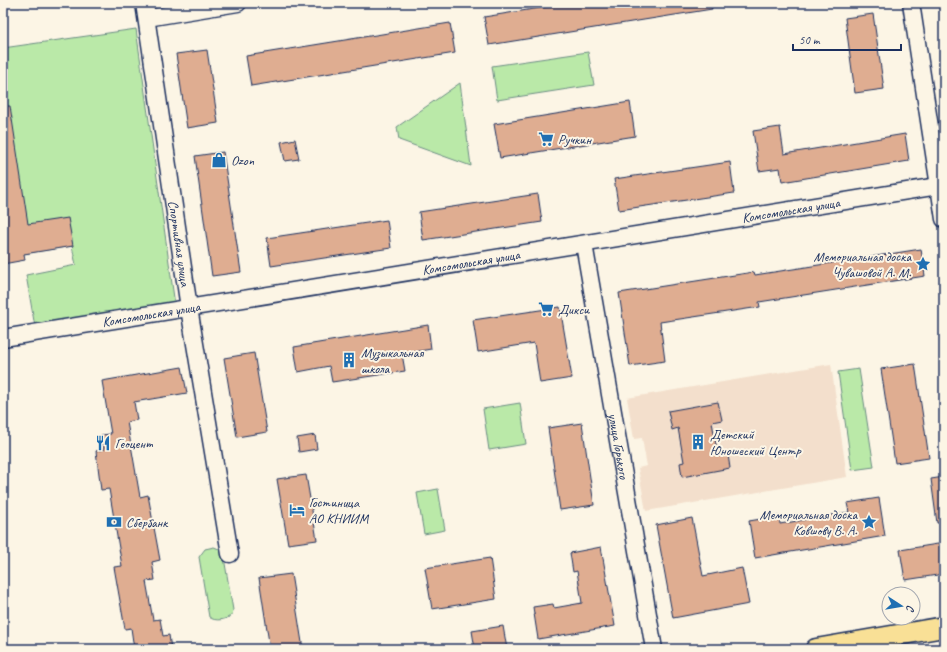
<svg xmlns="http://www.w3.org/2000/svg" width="947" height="652" font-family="Caveat,sans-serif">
<rect width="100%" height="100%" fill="#fcf5e5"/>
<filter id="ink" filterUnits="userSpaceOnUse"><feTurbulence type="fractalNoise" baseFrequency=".025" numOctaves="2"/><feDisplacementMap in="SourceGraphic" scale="8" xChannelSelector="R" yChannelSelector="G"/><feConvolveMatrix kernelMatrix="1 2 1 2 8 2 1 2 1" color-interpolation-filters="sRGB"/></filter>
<g filter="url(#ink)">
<polygon fill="#f3dfcc" points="831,364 847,477 646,511 638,468 647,466 644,450 642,438 634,439 627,398"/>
<g fill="#bae9a8" stroke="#6a8c83">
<polygon points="136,29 175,305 35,327 26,275 76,265 72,246 3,257 3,48"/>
<polygon points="588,52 594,85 497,100 492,66"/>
<polygon points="460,83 471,166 399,140 397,127"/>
<polygon points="859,369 874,467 852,470 838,372"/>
<polygon points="520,403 526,444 489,450 483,409"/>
<polygon points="438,489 445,530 424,534 417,493"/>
<path d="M214 547 219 549 223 552 233 610 232 615C226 620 215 622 209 617L199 557 205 549Z"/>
</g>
<g fill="#dfad91" stroke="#1b2f5e">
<polygon points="571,3 711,3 712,9 489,45 484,17"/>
<polygon points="873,14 884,89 855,93 845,18"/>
<polygon points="450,23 455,53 251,86 246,56"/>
<polygon points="207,50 218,123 187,128 176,54"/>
<polygon points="630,102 635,136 500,158 494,124"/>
<polygon points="3,106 10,106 28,224 68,218 73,246 24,254 25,260 3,264"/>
<polygon points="780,127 784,154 905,134 909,161 782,182 780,168 759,171 753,131"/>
<polygon points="295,139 299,159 285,161 281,142"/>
<polygon points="223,152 241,272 212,276 195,156"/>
<polygon points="730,162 734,193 619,210 614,179"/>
<polygon points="538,194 542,222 423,240 419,212"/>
<polygon points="387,220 391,248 271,266 267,238"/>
<polygon points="921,249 925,276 759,302 760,307 660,322 665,361 630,366 619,293 754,272 755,275"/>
<polygon points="560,307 572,378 540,383 534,343 478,352 473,320"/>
<polygon points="428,325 431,349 402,354 405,371 332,382 329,366 298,372 294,347"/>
<polygon points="254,353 267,432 237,437 224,358"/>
<polygon points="915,364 929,458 895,463 881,369"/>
<polygon points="182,367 187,393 134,402 137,420 127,422 140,497 148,495 160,560 152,562 155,580 146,581 153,620 160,619 163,636 169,635 171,649 145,649 145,647 134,649 131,628 125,629 114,567 122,566 109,489 101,490 96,451 104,449 101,435 111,434 102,381"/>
<polygon points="718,402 722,420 712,422 718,456 728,455 730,468 682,477 680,463 684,462 678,428 672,430 668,411"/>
<polygon points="582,423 594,505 560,510 548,428"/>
<polygon points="315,435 317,449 299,452 297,438"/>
<polygon points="306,475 317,540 288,544 277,479"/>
<polygon points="944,477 944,523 937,523 931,479"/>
<polygon points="879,498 885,536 755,558 749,521 779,516 780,524 849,512 847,503"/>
<polygon points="692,518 703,576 742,568 749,604 673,618 656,525"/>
<polygon points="944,543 944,574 905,580 900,550"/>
<polygon points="601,547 615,626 538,639 533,607 553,604 554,608 582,603 577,571 573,572 570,553"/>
<polygon points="490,558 496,599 432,609 425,568"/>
<polygon points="291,574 303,649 270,649 259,578"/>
<polygon points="503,626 507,649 475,649 472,631"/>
</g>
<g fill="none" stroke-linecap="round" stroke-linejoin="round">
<g stroke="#1b2f5e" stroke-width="19">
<g id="minor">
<path id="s1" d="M144 3 189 308 230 554"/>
<polyline points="911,3 944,219"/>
<polyline points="147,18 238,3"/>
<path id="s2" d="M584 244 654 649"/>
<path id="s3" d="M3 338 938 186"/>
</g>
</g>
<g stroke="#1b2f5e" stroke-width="23">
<polyline id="major" points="816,649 944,627"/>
</g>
<use href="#minor" stroke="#fcf5e5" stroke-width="16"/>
<use href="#major" stroke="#f9e096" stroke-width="20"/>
</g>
</g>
<defs>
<g id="supermarket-bare" transform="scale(1.2)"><path d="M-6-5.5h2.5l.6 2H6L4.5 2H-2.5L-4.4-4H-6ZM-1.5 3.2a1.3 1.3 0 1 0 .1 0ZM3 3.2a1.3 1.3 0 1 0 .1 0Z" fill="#1f6fb2" stroke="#fcf5e5" stroke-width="2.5" paint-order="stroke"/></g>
<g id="shop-bare" transform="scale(1.2)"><path d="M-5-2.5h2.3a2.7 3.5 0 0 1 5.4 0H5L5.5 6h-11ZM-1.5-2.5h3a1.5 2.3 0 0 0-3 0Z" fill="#1f6fb2" stroke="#fcf5e5" stroke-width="2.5" paint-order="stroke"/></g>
<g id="sight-bare" transform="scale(1.2)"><path d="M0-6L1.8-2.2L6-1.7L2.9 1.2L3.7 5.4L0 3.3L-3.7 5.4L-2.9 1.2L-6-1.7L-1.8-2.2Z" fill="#1f6fb2" stroke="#fcf5e5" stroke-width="2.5" paint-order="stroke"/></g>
<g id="building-bare" transform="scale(1.2)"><path d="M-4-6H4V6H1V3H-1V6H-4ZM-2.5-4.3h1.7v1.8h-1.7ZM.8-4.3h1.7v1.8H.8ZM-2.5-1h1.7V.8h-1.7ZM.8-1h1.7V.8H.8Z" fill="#1f6fb2" stroke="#fcf5e5" stroke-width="2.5" paint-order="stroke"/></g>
<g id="restaurant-bare" transform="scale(1.2)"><path d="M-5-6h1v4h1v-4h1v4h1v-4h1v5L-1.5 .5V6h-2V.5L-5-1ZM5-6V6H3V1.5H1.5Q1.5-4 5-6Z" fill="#1f6fb2" stroke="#fcf5e5" stroke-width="2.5" paint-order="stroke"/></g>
<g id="hotel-bare" transform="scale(1.2)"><path d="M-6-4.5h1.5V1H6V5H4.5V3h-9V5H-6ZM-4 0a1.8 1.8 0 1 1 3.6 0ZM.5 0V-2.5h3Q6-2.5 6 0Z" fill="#1f6fb2" stroke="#fcf5e5" stroke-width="2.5" paint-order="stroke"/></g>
<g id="bank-bare" transform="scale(1.2)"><path d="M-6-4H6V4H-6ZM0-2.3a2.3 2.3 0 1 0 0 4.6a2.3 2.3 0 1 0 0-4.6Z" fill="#1f6fb2" stroke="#fcf5e5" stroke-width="2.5" paint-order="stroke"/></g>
</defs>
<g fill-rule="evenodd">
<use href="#supermarket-bare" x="546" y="139"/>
<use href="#shop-bare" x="219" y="160"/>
<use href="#sight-bare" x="923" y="264"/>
<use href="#supermarket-bare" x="546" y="309"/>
<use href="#building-bare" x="349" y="360"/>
<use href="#building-bare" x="698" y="442"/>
<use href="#restaurant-bare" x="103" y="443"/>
<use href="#hotel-bare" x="297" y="510"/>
<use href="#bank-bare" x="114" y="522"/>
<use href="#sight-bare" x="869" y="522"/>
</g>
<g text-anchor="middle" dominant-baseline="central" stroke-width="4" stroke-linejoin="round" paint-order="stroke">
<g font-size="14" fill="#1b2f5e" stroke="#fcf5e5" text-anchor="start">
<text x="558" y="139">Ручкин</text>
<text x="231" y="160">Ozon</text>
<text x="911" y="256" text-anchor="end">Мемориальная доска<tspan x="911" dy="16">Чувашовой А. М.</tspan></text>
<text x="558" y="309">Дикси</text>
<text x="361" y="352">Музыкальная<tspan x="361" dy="16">школа</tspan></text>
<text x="710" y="434">Детский<tspan x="710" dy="16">Юношеский Центр</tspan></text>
<text x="115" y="443">Геоцент</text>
<text x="309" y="502">Гостиница<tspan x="309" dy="16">АО КНИИМ</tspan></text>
<text x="857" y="514" text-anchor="end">Мемориальная доска<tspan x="857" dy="16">Ковшову В. А.</tspan></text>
<text x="126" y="522">Сбербанк</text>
</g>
<g font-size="14" fill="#1b2f5e" stroke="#fcf5e5">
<text stroke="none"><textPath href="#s3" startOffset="798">Комсомольская улица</textPath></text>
<text stroke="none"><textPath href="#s1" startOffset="243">Спортивная улица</textPath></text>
<text stroke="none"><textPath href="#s3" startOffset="474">Комсомольская улица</textPath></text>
<text stroke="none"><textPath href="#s3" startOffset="150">Комсомольская улица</textPath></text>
<text stroke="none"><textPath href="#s2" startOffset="205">улица Горького</textPath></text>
</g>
</g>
<rect width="947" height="652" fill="none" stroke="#fcf5e5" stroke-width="16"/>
<rect x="8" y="8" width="931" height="636" fill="none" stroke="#1b2f5e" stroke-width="1.5" filter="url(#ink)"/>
<g transform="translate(901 606) rotate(102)"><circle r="19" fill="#fcf5e5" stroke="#a2a6af"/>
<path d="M0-3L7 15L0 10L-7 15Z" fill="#1f6fb2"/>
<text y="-6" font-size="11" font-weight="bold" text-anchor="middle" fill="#1b2f5e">С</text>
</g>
<path d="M793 44v6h108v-6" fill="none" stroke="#1b2f5e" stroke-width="2"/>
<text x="799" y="44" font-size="12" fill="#1b2f5e" stroke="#fcf5e5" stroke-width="3" paint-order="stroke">50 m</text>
</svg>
